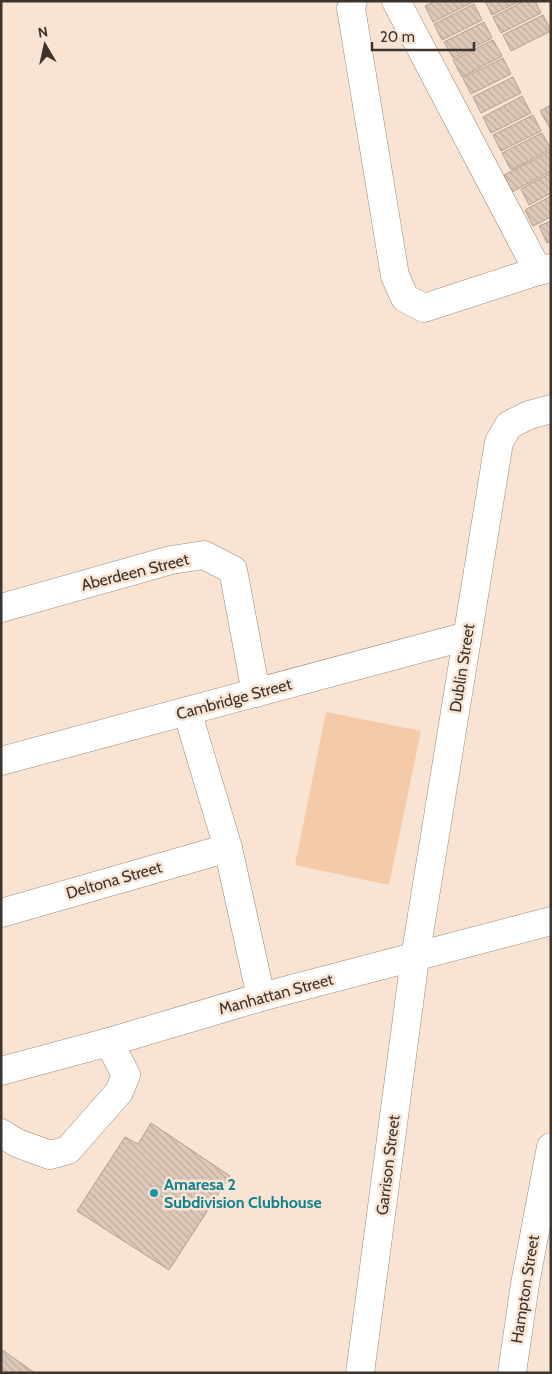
<svg xmlns="http://www.w3.org/2000/svg" width="552" height="1374" font-family="Cabin,sans-serif">
<defs>
<pattern id="building-back-hatch" width="6" height="6" patternUnits="userSpaceOnUse" patternTransform="scale(1.25)"><rect width="6" height="6" fill="#dcc8b8"/><path d="M-1 5l2 2M0 0l6 6M5-1l2 2" fill="none" stroke="#beac9e"/></pattern>
</defs>
<rect width="100%" height="100%" fill="#f9e4d4"/>
<polygon fill="#f4caa8" points="326,712 421,731 389,885 295,865"/>
<g fill="url(#building-back-hatch)" stroke="#b3a090">
<polygon points="435,1 473,1 473,2 433,22 425,6"/>
<polygon points="485,1 520,1 492,15"/>
<polygon points="524,1 535,1 541,13 501,33 493,17"/>
<polygon points="474,4 482,20 442,40 434,24"/>
<polygon points="543,15 551,31 511,51 503,35"/>
<polygon points="484,22 492,38 453,58 444,42"/>
<polygon points="493,40 502,56 462,77 453,60"/>
<polygon points="503,58 511,74 471,94 463,78"/>
<polygon points="513,77 521,93 481,113 473,97"/>
<polygon points="522,96 531,113 491,133 483,117"/>
<polygon points="551,105 551,130 540,111"/>
<polygon points="533,115 541,131 501,151 493,135"/>
<polygon points="542,133 551,149 511,170 502,153"/>
<polygon points="551,151 551,171 512,192 504,175"/>
<polygon points="551,173 551,193 529,205 521,189"/>
<polygon points="551,196 551,217 533,226 525,210"/>
<polygon points="551,221 551,241 547,243 539,226"/>
<polygon points="151,1123 230,1176 169,1270 77,1211 125,1137 138,1144"/>
<polygon points="1,1349 35,1373 1,1373"/>
</g>
<g fill="none" stroke-linecap="round" stroke-linejoin="round">
<g stroke="#9d8a7b" stroke-width="29">
<g id="street">
<polyline points="353,1 351,8 395,276 405,298 424,308 538,271"/>
<polyline points="396,1 538,271 551,268"/>
<polyline points="1,608 171,560 204,555 233,570 256,693"/>
<polyline points="187,711 228,848 261,997"/>
<polyline points="1,761 467,636"/>
<polyline points="1,913 228,848"/>
<polyline points="1,1071 109,1042 261,997 551,921"/>
<polyline points="1,1133 17,1143 50,1155 68,1150 119,1092 126,1075 109,1042"/>
<polyline points="360,1373 415,958 499,442 509,425 529,415 551,409"/>
<polyline points="512,1373 525,1284 551,1147"/>
</g>
</g>
<use href="#street" stroke="#fff" stroke-width="28"/>
</g>
<circle fill="#0f9aa8" stroke="#f9e4d4" stroke-width="2" cx="154" cy="1193" r="5"/>
<g text-anchor="middle" dominant-baseline="central" stroke-width="5" stroke-linejoin="round" paint-order="stroke">
<g font-size="16" fill="#3c342d" stroke="#f9e4d4">
<text transform="translate(135 572) rotate(-14)">Aberdeen Street</text>
<text transform="translate(462 668) rotate(-81)">Dublin Street</text>
<text transform="translate(234 699) rotate(-15)">Cambridge Street</text>
<text transform="translate(114 880) rotate(-16)">Deltona Street</text>
<text transform="translate(276 994) rotate(-15)">Manhattan Street</text>
<text transform="translate(388 1165) rotate(-83)">Garrison Street</text>
<text transform="translate(525 1289) rotate(-81)">Hampton Street</text>
</g>
<g font-size="16" font-weight="bold" fill="#0d838f" stroke="#f9e4d4" text-anchor="start">
<text x="164" y="1184">Amaresa 2<tspan x="164" dy="18">Subdivision Clubhouse</tspan></text>
</g>
</g>
<rect width="552" height="1374" fill="none" stroke="#3c342d" stroke-width="5"/>
<g transform="translate(45 45) rotate(351)" stroke="#f9e4d4" stroke-width="4" paint-order="stroke">
<path d="M0-4L9 19L0 12L-9 19Z" fill="#3c342d"/>
<text y="-8" font-size="14" font-weight="bold" text-anchor="middle" fill="#3c342d">N</text>
</g>
<path d="M372 42v8h102v-8" fill="none" stroke="#3c342d" stroke-width="2.5"/>
<text x="380" y="42" font-size="15" fill="#3c342d" stroke="#f9e4d4" stroke-width="4" paint-order="stroke">20 m</text>
</svg>
